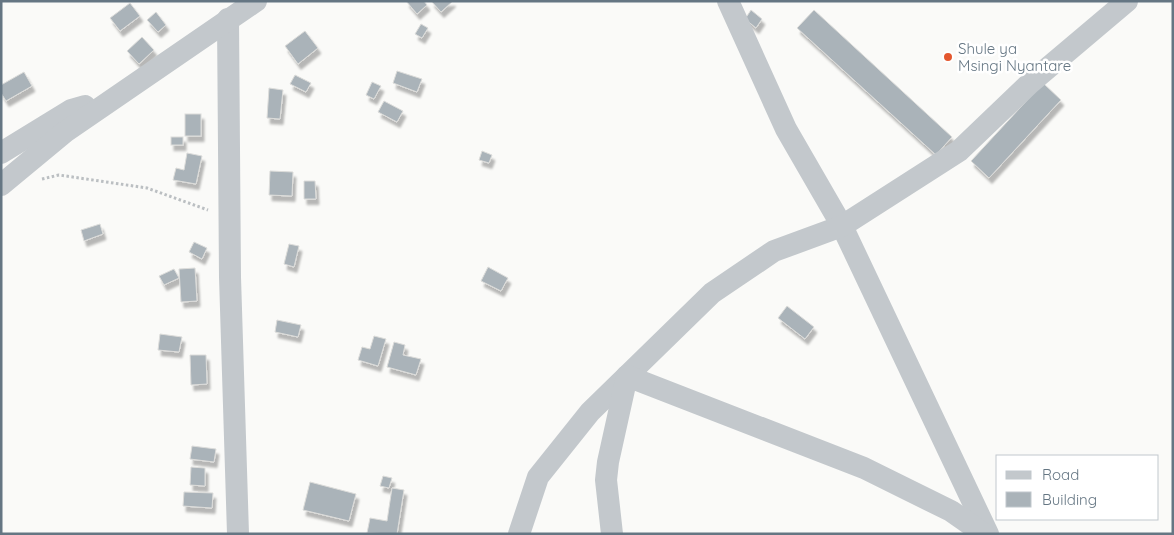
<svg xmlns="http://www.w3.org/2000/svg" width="1174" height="535" font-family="Quicksand,sans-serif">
<defs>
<filter id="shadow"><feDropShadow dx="3" dy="5.5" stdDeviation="1" flood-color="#0004"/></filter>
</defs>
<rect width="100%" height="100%" fill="#fafaf8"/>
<g fill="#aab3b9" stroke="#dcdcda" filter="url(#shadow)">
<polygon points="406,1 424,1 427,5 417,14"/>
<polygon points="431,1 453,1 441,12"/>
<polygon points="130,3 140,16 120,31 110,18"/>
<polygon points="751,10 762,19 756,28 745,19"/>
<polygon points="814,10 952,137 936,155 797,28"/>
<polygon points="156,12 166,25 158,32 147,20"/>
<polygon points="421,24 428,28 422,38 415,34"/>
<polygon points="305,31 318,48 298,64 285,46"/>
<polygon points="142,37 154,50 139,64 127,51"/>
<polygon points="397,71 422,79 417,92 393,83"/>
<polygon points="24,72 32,86 6,101 1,93 1,85"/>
<polygon points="295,75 311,83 306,92 290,84"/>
<polygon points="372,82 381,86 374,99 366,95"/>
<polygon points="1043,83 1061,100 989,178 971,161"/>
<polygon points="269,88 283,90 280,119 267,118"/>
<polygon points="384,101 403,111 397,122 378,112"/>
<rect x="185" y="114" width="16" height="22"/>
<rect x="171" y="137" width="12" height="8"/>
<polygon points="482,151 492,155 489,163 479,160"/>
<polygon points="187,153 202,156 196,184 173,180 176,168 184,170"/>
<polygon points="270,171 293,172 292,196 269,195"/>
<polygon points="304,181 315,181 316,199 304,199"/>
<polygon points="100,224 103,234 84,241 81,230"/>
<polygon points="194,242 207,248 202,259 189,252"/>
<polygon points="289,244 299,246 294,267 284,264"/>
<polygon points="488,267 508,278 501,291 481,281"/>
<polygon points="195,268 197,301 181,302 179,269"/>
<polygon points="174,269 179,278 164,285 159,276"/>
<polygon points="787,306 814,327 805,339 778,318"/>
<polygon points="277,320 301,325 298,337 275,332"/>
<polygon points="160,334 182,337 179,352 158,350"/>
<polygon points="374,336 386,339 378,366 358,360 362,347 370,349"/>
<polygon points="394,342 405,345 403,355 421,359 416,375 387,367"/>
<polygon points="190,355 206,355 207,384 191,385"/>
<polygon points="192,446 216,449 214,462 190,459"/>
<polygon points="191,467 205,468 205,486 190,485"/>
<polygon points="383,476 392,478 389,488 380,486"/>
<polygon points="310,482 356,494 349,521 303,510"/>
<polygon points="392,488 404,490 397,534 367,533 370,518 387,521"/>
<polygon points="184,492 213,493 212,508 183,506"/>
</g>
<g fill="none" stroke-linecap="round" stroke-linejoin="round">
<polyline stroke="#bbbfc2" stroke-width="3" stroke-dasharray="2.5 2.5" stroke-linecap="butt" points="42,179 59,175 147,188 208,210"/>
<g stroke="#c3c8cc" stroke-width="22">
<polyline points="728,1 786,129 842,226 988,534"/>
<polyline points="228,19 230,277 238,534"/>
<polyline points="1,153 71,110 85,106"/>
<polyline points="1,185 65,132 256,1"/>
<polyline points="519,534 538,477 590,412 712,293 774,251 842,226 959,151 1030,83 1127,1"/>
<polyline points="612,534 606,480 608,462 627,376 864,468 951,511 984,534"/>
</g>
</g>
<circle fill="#e4572e" stroke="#fff" stroke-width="2" cx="948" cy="57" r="5"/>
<g text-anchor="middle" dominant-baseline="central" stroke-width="5" stroke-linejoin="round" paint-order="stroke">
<g font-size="15" fill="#657683" stroke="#fff" text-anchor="start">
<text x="958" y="48">Shule ya<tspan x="958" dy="17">Msingi Nyantare</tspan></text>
</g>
</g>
<rect width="1174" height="535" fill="none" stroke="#657683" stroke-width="5"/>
<rect x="996" y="455" width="162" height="65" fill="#ffffff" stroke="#c1c8cd"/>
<rect x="1006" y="471" width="25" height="8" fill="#c3c8cc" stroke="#c1c8cd"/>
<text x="1042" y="480" font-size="15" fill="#657683">Road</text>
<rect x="1006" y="492" width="25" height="15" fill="#aab3b9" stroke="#c1c8cd"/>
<text x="1042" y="505" font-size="15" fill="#657683">Building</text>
</svg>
